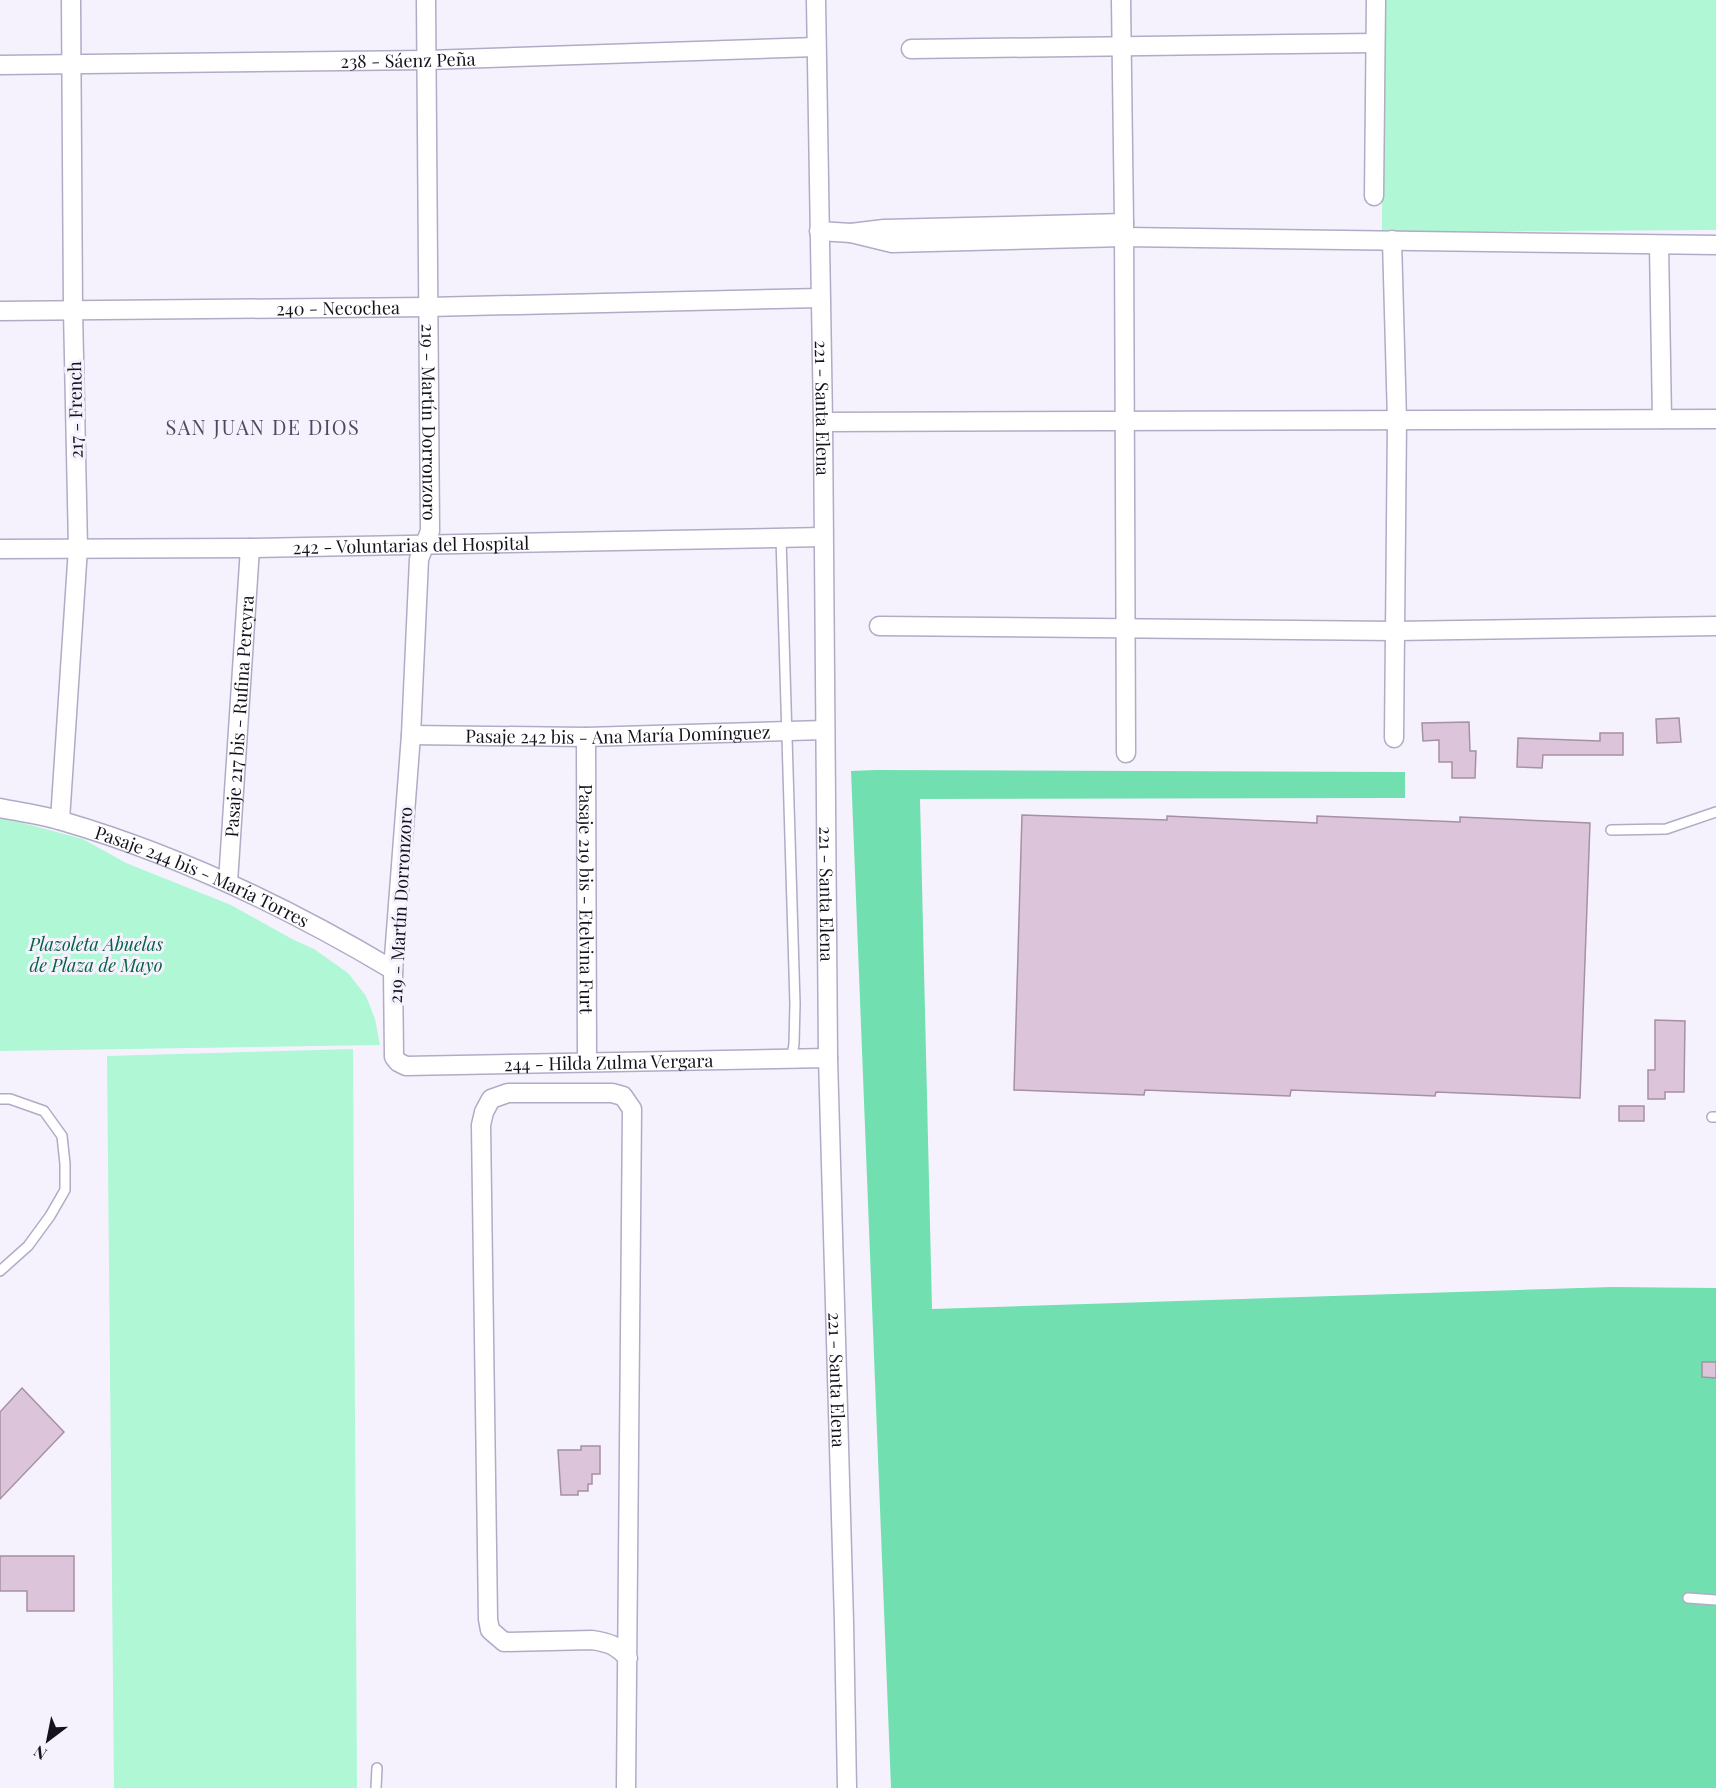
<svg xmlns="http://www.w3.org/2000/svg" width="1716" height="1788" font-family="'Playfair Display',serif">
<rect width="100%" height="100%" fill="#f5f2fe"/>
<g fill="#aff7d5">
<polygon points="1382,0 1716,0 1716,230 1382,232"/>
<polygon points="0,817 83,839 126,863 231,905 292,939 314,949 348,973 366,996 375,1019 380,1045 0,1051"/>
<polygon points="353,1049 357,1788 114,1788 107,1056"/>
</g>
<polygon fill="#72dfb0" points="876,770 1405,772 1405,798 920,799 932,1309 1612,1287 1716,1288 1716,1788 891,1788 851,771"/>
<g fill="#dcc5da" stroke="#a690a4" stroke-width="1.5">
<polygon points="1679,718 1681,742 1657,743 1656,719"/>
<polygon points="1469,722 1470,751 1476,751 1475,778 1452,778 1452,762 1439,762 1439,740 1423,741 1422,723"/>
<polygon points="1600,733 1623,733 1623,755 1543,755 1542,768 1517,767 1518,738 1600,741"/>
<polygon points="1022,815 1167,820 1167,816 1317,823 1317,816 1460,822 1460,817 1590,823 1580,1098 1436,1092 1435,1096 1291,1090 1290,1096 1145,1090 1144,1095 1014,1090"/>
<polygon points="1655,1020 1685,1021 1684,1092 1665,1092 1665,1099 1648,1099 1648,1070 1655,1070"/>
<rect x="1619" y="1106" width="25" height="15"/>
<polygon points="1702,1362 1716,1362 1716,1378 1702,1377"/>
<polygon points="22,1388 64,1432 0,1499 0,1412"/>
<polygon points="581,1446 600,1446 600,1474 592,1474 592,1484 588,1484 588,1491 578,1491 578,1495 561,1495 558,1450 581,1450"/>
<polygon points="0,1556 74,1556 74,1611 27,1611 27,1591 0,1591"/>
</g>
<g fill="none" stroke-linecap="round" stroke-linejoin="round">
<g stroke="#b1abc6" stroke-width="12">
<g id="lane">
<polyline points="781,538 795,1004 794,1044 791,1060"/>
<polyline points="1611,830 1666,829 1716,812"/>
<polyline points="0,1099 10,1099 44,1111 62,1136 65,1164 65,1190 50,1216 28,1246 0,1271"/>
<polyline points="1712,1117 1716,1117"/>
<polyline points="1688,1598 1716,1600"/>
<polyline points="376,1788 377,1768"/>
</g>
</g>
<g stroke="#b1abc6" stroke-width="21">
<g id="street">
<path id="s1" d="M426 0 430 531 419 559 411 735 393 970 394 1057 398 1062 406 1066 828 1058"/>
<path id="s2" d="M816 0 823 422 828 1058 844 1622 847 1788"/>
<polyline points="1121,0 1124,223 1126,753"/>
<polyline points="911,49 1375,43"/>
<path id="s3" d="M0 65 427 60 816 47"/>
<polyline points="1374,196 1376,0"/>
<polyline points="819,231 851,233 884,229 1124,223"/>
<polyline points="851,233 892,243 1124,237 1716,245"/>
<polyline points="1392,240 1397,420 1394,738"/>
<polyline points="1659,245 1662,419"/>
<path id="s4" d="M0 311 428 307 820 298"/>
<polyline points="823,422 1716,419"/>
<path id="s5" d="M0 549 250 548 823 537"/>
<polyline points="879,626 1395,631 1716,626"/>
<path id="s6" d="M411 735 586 737 825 730"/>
<path id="s7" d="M586 737 587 1061"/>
<path id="s8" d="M0 808C21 812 42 815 62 821 179 855 289 908 393 970"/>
<polyline points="60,820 78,548 73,310 71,0"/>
<path id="s9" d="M228 882 250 548"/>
<path d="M626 1788 632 1109 623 1096 612 1093H508L491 1099 484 1112 481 1125 488 1619 490 1630 504 1642 592 1640C610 1643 616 1645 628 1658"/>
</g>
</g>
<use href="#lane" stroke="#fff" stroke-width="9"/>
<use href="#street" stroke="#fff" stroke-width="18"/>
</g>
<g text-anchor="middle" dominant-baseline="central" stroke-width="6" stroke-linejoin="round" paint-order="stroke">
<g font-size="18" fill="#14121c" stroke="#f5f2fe">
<text stroke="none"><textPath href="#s3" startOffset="408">238 - Sáenz Peña</textPath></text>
<text stroke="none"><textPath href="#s4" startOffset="338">240 - Necochea</textPath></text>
<text stroke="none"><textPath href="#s2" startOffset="408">221 - Santa Elena</textPath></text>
<text transform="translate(75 410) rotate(-91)">217 - French</text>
<text stroke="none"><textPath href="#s1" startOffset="422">219 - Martín Dorronzoro</textPath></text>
<text stroke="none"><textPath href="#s5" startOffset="411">242 - Voluntarias del Hospital</textPath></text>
<text stroke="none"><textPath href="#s9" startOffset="166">Pasaje 217 bis - Rufina Pereyra</textPath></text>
<text stroke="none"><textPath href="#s6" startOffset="207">Pasaje 242 bis - Ana María Domínguez</textPath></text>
<text stroke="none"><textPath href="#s8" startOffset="214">Pasaje 244 bis - María Torres</textPath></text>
<text stroke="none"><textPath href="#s2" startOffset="894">221 - Santa Elena</textPath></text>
<text stroke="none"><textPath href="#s7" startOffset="162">Pasaje 219 bis - Etelvina Furt</textPath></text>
<text transform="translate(400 905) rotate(-87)">219 - Martín Dorronzoro</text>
<text stroke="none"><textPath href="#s1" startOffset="1278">244 - Hilda Zulma Vergara</textPath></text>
<text stroke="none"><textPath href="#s2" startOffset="1380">221 - Santa Elena</textPath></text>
</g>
<g font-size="18" font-style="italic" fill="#076144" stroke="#f5f2fe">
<text x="96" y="944">Plazoleta Abuelas<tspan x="96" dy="21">de Plaza de Mayo</tspan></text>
</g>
<g font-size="20" letter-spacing="1.5" fill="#4e4960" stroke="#f5f2fe">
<text x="263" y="426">SAN JUAN DE DIOS</text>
</g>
</g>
<g transform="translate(48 1740) rotate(212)" stroke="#f5f2fe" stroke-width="4.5" paint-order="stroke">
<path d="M0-4.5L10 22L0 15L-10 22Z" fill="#14121c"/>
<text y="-9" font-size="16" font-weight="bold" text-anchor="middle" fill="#14121c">N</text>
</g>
</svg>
